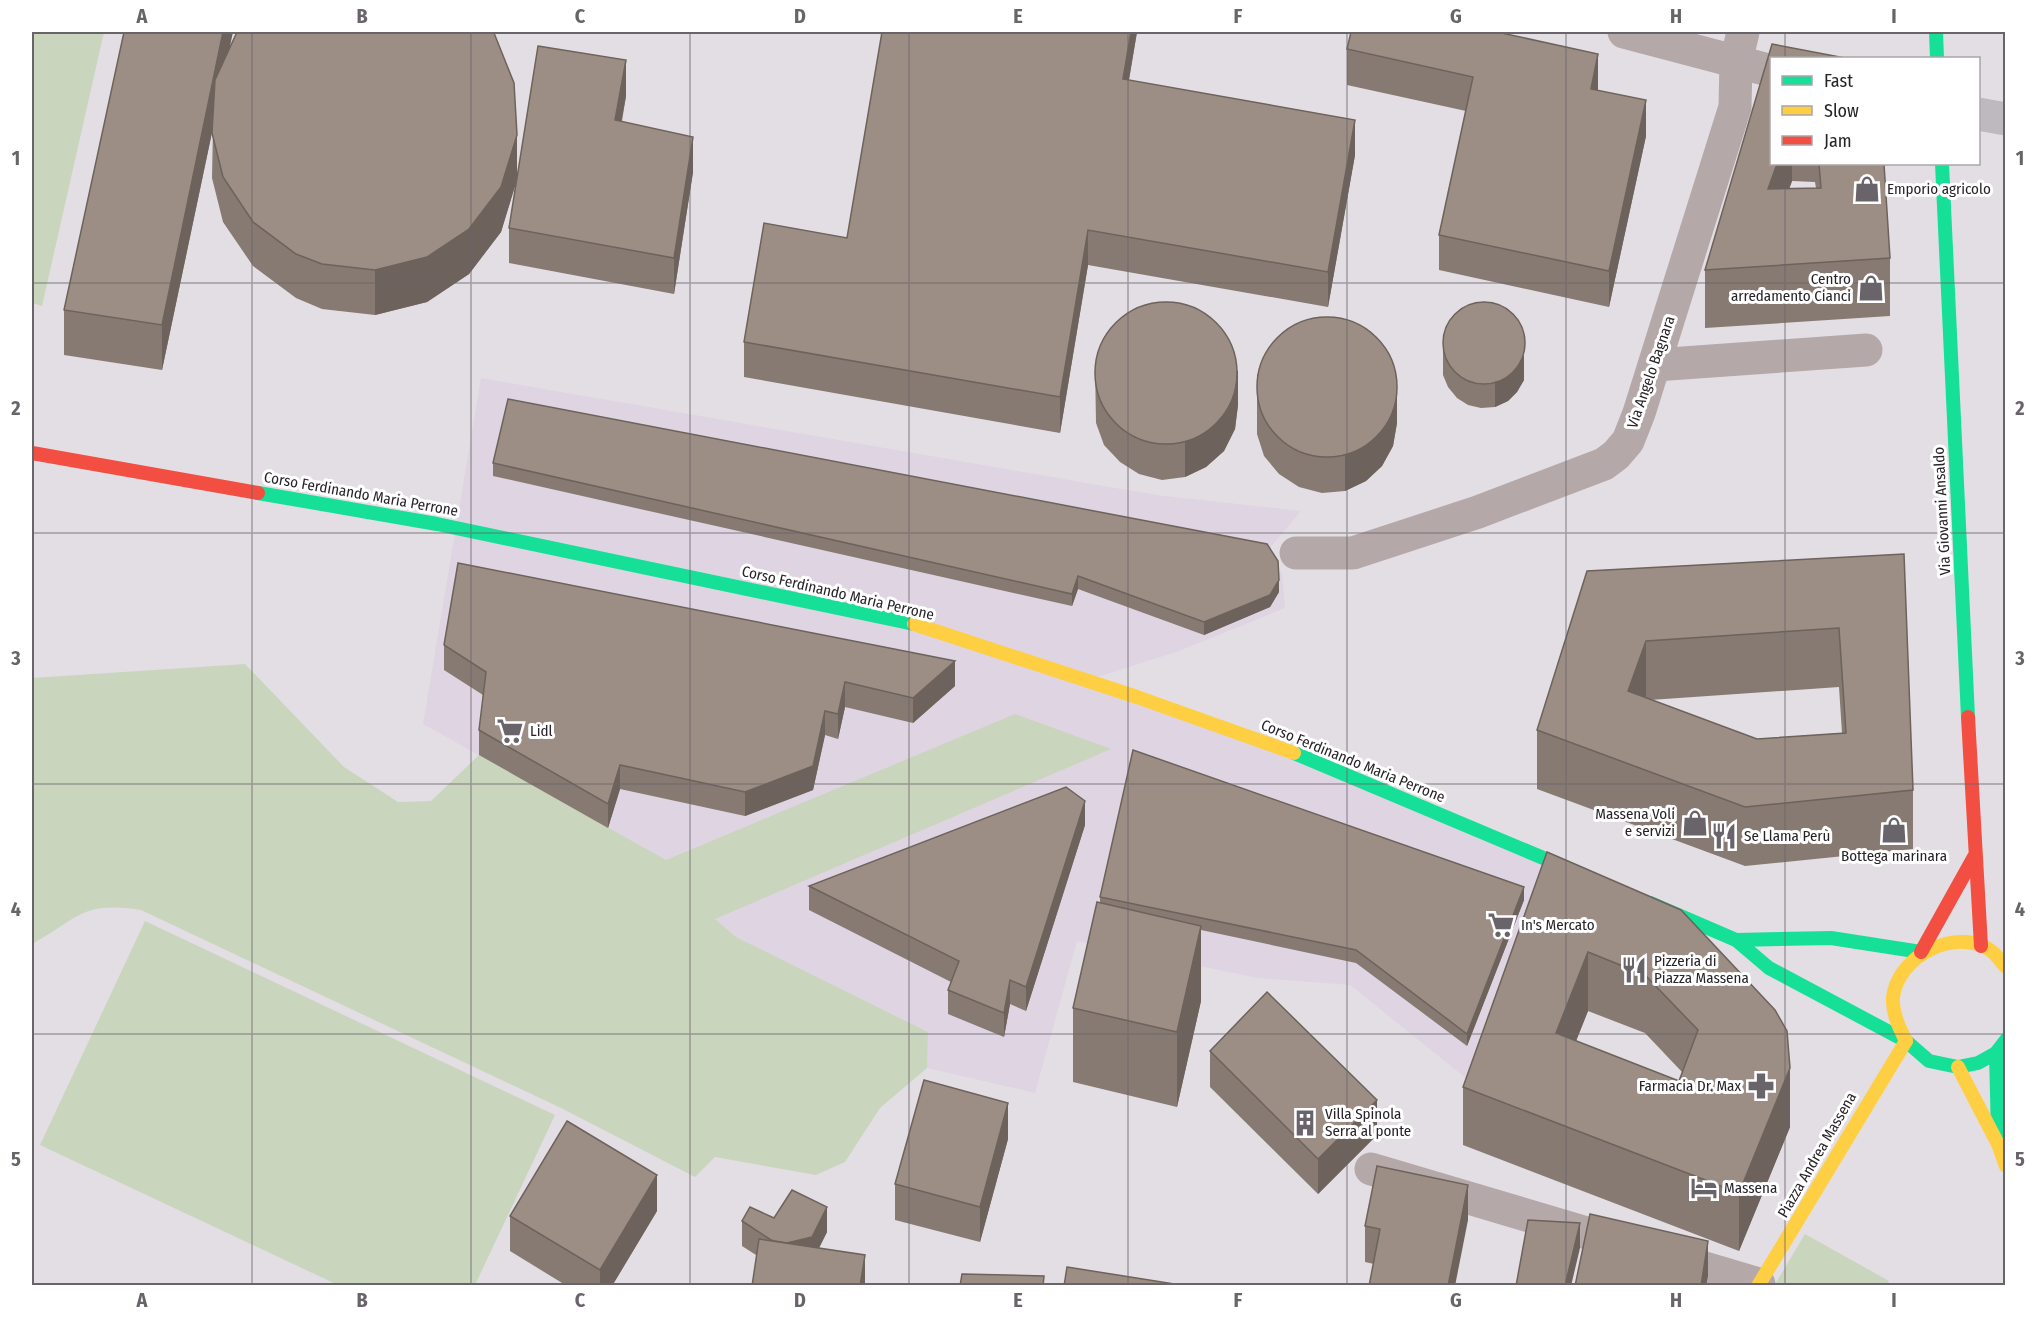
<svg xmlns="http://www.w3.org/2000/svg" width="2037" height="1317" font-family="'Fira Sans Condensed',sans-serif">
<rect width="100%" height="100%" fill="#e3dee4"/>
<polygon fill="#dfd4e2" points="481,378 1156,495 1301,511 1268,550 1282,574 1285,608 1179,651 1091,679 1550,864 1467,1079 1350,985 1258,978 1077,941 1035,1093 927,1068 928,1032 736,937 715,919 666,860 423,724"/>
<g fill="#cad5be">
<polygon points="32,32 104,32 42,306 32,303"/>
<path d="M245 664 344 767 398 802 431 801 479 755 666 860 1015 714 1111 749 715 919 736 937 928 1032 927 1068 880 1108 845 1162 816 1175 715 1157 695 1177 561 1108 141 910C80 901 80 918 32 944V678Z"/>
<polygon points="145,921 555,1115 475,1285 338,1285 40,1145"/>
<polygon points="1805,1234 1889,1281 1886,1286 1774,1286"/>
</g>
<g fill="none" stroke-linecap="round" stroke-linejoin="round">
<polyline stroke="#bdb9be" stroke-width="33" stroke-dasharray="33 16" stroke-linecap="butt" points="1978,114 2006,119"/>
<g stroke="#b5a8a9" stroke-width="33">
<polyline points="1624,32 1772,71"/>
<polyline points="1655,365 1866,350"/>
<polyline points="1296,553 1353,553 1478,512 1604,464 1616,455 1628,441 1639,413 1735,107 1736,62 1743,32"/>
<polyline points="1371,1169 1759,1284"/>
</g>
<g stroke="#16e098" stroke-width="14">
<polyline points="1936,32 1937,58"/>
<polyline points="1942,164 1968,717"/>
<polyline points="258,493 437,524 914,624"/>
<polyline points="1294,753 1586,876"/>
<polyline points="1650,903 1736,940 1769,968 1906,1041 1929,1061 1958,1067 1978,1063 1996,1053 2006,1040"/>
<polyline points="1736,940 1831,938 1921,952"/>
<polyline points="1996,1053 1998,1135"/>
</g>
<g stroke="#ffcf43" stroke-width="14">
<polyline points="914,624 1137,697 1294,753"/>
<path d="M1906 1041C1899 1027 1892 1013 1893 997 1898 956 1955 927 1990 950 1996 954 2001 962 2006 967"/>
<polyline points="1958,1067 1998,1144 2006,1166"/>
<polyline points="1758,1286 1906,1041"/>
</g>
<g stroke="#f24e42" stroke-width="14">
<polyline points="32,453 258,493"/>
<polyline points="1968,717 1981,946"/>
<polyline points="1921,952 1974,857"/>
</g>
</g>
<g fill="#867a72" fill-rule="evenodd">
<polygon points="1137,32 1129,80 1355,155 1328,307 1088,265 1060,433 744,377 744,342 847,238"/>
<path d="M1772 44V164H1884L1890 258V316L1705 328V270ZM1792 181 1815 182 1816 188 1789 189Z"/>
<polygon points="229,49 517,178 626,96 622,121 693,172 674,294 509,263 509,228 516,182 501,232 469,274 427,302 375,315 322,309 296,298 253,266 223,222 212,178 213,128 162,370 64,355 64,310"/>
<polygon points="1347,49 1598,90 1646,136 1609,307 1439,270 1439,235 1466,111 1347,85"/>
<polygon points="1443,336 1524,380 1517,392 1508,401 1495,407 1481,408 1468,405 1457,398 1448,387 1443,375"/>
<polygon points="1095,364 1238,405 1235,429 1224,451 1206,467 1185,477 1162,480 1139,474 1120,462 1104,445 1096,423"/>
<polygon points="1257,374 1397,423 1393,446 1382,466 1366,481 1345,491 1322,493 1299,487 1279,474 1264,456 1257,434"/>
<polygon points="493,463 1279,592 1270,607 1204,635 1078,589 1072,606 493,476"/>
<path d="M1904 554 1913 790V849L1745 866 1537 789V730L1587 571ZM1839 687 1842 733 1757 739 1650 700Z"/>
<polygon points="444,645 955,686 913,723 845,707 838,739 825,735 813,790 745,816 620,789 608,828 479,755 479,730 483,695 444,670"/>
<polygon points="1085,825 1026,1011 1010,1004 1004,1037 948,1014 948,990 951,982 809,910 809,886"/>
<path d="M1547 852 1790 1127 1739 1251 1463 1145V1087ZM1588 1011 1645 1033 1682 1072 1679 1081 1576 1041Z"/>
<polygon points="1100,897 1524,900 1467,1046 1356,963 1201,930 1201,1001 1177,1107 1073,1082 1073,1008 1100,903"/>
<polygon points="1210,1051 1377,1135 1318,1194 1210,1087"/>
<polygon points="1008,1139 980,1242 895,1220 895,1184"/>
<polygon points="657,1211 612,1286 567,1286 510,1251 510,1216"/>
<polygon points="774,1218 827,1232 819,1248 865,1286 756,1255 742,1246 742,1221"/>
<polygon points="1468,1220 1374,1264 1365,1262 1365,1226"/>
</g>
<g fill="#6d635c">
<polygon points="223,32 233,32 162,370 162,325"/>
<polygon points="1131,32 1137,32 1123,114 1123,79"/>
<polygon points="1598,54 1598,89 1591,124 1591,89"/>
<polygon points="626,60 626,96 615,155 615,120"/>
<polygon points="1646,100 1646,136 1609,307 1609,271"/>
<polygon points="1355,120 1355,155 1328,307 1328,272"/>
<polygon points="517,135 517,180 501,232 469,274 427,302 375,315 375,270"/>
<polygon points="693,137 693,172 674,294 674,258"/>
<polygon points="1777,164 1792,164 1792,181 1768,248 1768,189"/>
<polygon points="1088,230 1088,265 1060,433 1060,397"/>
<polygon points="1524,355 1524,380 1517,392 1508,401 1495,407 1495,382"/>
<polygon points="1238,370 1238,405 1235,429 1224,451 1206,467 1185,477 1185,442"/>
<polygon points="1397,388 1397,423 1393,446 1382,466 1366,481 1345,491 1345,455"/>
<polygon points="1078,576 1078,589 1072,606 1072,594"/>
<polygon points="1279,580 1279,592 1270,607 1204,635 1204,622"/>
<polygon points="1646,641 1646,700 1628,691"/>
<polygon points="955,661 955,686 913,723 913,698"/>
<polygon points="845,682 845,707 838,739 838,714"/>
<polygon points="825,711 825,735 813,790 745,816 745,792"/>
<polygon points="620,765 620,789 608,828 608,804"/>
<polygon points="1085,801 1085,825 1026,1011 1026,987"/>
<polygon points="1524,887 1524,900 1467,1046 1467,1034"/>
<polygon points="1201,926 1201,1001 1177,1107 1177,1032"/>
<polygon points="1588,952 1588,1011 1556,1091 1556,1033"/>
<polygon points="1010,980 1010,1004 1004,1037 1004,1013"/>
<polygon points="1790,1068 1790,1127 1739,1251 1739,1193"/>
<polygon points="1377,1100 1377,1135 1318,1194 1318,1159"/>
<polygon points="1008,1103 1008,1139 980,1242 980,1207"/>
<polygon points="657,1175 657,1211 612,1286 600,1286 600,1270"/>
<polygon points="1468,1185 1468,1220 1455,1286 1448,1286"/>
<polygon points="827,1207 827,1232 812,1262 784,1244"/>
<polygon points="1580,1223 1580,1248 1571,1286 1565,1286"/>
<polygon points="1708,1241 1708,1276 1706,1286 1701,1286"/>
<polygon points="865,1255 865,1286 860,1286"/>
</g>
<g fill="#9c8e84" stroke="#6d635c" stroke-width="1.5" fill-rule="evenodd">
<polygon points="124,32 223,32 162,325 64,310"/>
<polygon points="237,32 492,32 494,33 514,83 517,135 501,187 469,229 427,257 375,270 322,264 296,254 253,222 223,177 212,133 215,80"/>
<polygon points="882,32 1131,32 1123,79 1355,120 1328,272 1088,230 1060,397 744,342 764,223 847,238"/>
<polygon points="1351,32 1497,32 1598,54 1591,89 1646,100 1609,271 1439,235 1473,77 1347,49"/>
<polygon points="1772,44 1845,58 1772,58 1772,164 1777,164 1768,189 1821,188 1819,164 1884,164 1890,258 1705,270"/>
<polygon points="538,46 626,60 615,120 693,137 674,258 509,228"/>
<circle cx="1166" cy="373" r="71"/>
<circle cx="1484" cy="343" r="41"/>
<circle cx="1327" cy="387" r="70"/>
<polygon points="508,399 1267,544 1278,561 1279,580 1270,595 1204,622 1078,576 1072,594 493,463"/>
<path d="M1904 554 1913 790 1745 807 1537 730 1587 571ZM1839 628 1846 733 1757 739 1628 691 1646 641Z"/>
<polygon points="458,563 955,661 913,698 845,682 838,714 825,711 813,766 745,792 620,765 608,804 479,730 486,672 444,645"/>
<polygon points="1133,750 1524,887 1467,1034 1356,950 1100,897"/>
<polygon points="1066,787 1085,801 1026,987 1010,980 1004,1013 948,990 959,961 809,886"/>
<path d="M1547 852 1681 910 1775 1010 1787 1031 1790 1068 1739 1193 1463 1087ZM1588 952 1645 975 1698 1030 1679 1081 1556 1033Z"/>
<polygon points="1097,902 1201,926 1177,1032 1073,1008"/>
<polygon points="1267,992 1377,1100 1318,1159 1210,1051"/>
<polygon points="924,1080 1008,1103 980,1207 895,1184"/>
<polygon points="567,1121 657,1175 600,1270 510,1216"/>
<polygon points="1377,1166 1468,1185 1448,1286 1369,1286 1380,1229 1365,1226"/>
<polygon points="792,1190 827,1207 812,1237 787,1243 775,1241 771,1240 742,1221 750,1207 774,1218"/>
<polygon points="1590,1214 1708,1241 1701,1286 1575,1286"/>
<polygon points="1528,1220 1580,1223 1565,1286 1516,1286"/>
<polygon points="759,1239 865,1255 860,1286 752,1286"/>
<polygon points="1067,1267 1187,1286 1064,1286"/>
<polygon points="962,1274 1044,1276 1043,1286 960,1286"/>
</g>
<path fill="none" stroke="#69646a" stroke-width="1.5" stroke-opacity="0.55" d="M252 32V1286M471 32V1286M690 32V1286M909 32V1286M1128 32V1286M1347 32V1286M1566 32V1286M1785 32V58M1785 164V1286M32 283H2006M32 533H2006M32 784H2006M32 1034H2006"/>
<defs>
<g id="shop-bare" transform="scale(2.07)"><path d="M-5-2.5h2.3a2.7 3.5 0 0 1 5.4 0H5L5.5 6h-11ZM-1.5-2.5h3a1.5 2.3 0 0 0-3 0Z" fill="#69646a" stroke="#fff" stroke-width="2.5" paint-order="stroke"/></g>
<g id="supermarket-bare" transform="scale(2.07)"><path d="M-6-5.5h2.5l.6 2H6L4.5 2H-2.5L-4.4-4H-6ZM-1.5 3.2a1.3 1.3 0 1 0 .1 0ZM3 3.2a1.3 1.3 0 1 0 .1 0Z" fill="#69646a" stroke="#fff" stroke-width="2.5" paint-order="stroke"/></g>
<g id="restaurant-bare" transform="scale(2.07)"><path d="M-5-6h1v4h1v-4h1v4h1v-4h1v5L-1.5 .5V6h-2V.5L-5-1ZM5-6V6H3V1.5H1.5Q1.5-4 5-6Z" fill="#69646a" stroke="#fff" stroke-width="2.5" paint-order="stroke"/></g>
<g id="pharmacy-bare" transform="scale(2.07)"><path d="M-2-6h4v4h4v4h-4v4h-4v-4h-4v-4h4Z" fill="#69646a" stroke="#fff" stroke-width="2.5" paint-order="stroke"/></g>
<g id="building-bare" transform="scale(2.07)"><path d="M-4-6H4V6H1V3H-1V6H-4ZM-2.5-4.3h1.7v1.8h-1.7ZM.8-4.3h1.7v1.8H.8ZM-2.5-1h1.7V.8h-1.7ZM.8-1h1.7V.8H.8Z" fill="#69646a" stroke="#fff" stroke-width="2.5" paint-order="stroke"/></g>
<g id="hotel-bare" transform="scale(2.07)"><path d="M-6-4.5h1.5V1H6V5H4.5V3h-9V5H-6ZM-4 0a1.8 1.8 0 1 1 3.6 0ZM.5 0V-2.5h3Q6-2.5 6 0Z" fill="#69646a" stroke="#fff" stroke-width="2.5" paint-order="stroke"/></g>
</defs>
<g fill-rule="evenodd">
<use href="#shop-bare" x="1867" y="189"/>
<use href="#shop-bare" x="1871" y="288"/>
<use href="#supermarket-bare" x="510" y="731"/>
<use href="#shop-bare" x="1695" y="823"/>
<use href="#shop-bare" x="1894" y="830"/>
<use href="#restaurant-bare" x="1724" y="836"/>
<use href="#supermarket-bare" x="1501" y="925"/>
<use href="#restaurant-bare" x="1634" y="970"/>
<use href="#pharmacy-bare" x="1761" y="1086"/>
<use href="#building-bare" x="1305" y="1123"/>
<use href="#hotel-bare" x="1704" y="1188"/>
</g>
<g text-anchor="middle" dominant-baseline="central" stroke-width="6" stroke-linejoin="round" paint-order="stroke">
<g font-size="15" fill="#272328" stroke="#fff" text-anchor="start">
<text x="1887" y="189">Emporio agricolo</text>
<text x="1851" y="279" text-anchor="end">Centro<tspan x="1851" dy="17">arredamento Cianci</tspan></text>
<text x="530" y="731">Lidl</text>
<text x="1675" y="814" text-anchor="end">Massena Voli<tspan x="1675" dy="17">e servizi</tspan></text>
<text x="1744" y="836">Se Llama Perù</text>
<text x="1894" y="856" text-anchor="middle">Bottega marinara</text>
<text x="1521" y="925">In's Mercato</text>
<text x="1654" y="961">Pizzeria di<tspan x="1654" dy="17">Piazza Massena</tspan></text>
<text x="1741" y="1086" text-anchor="end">Farmacia Dr. Max</text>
<text x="1325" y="1114">Villa Spinola<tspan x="1325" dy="17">Serra al ponte</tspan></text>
<text x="1724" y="1188">Massena</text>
</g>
<g font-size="15" fill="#272328" stroke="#fff">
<text transform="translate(1651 372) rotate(-71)">Via Angelo Bagnara</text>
<text transform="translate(361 494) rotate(10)">Corso Ferdinando Maria Perrone</text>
<text transform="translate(1942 511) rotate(-93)">Via Giovanni Ansaldo</text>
<text transform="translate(838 593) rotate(13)">Corso Ferdinando Maria Perrone</text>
<text transform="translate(1353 761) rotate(22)">Corso Ferdinando Maria Perrone</text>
<text transform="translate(1817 1155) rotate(-60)">Piazza Andrea Massena</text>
</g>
</g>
<rect width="2037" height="1317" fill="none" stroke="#ffffff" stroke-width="66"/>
<rect x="1770" y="57" width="210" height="108" fill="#ffffff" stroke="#a9a7a9" stroke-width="1.5"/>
<rect x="1782" y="76" width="30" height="9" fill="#16e098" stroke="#a9a7a9" stroke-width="1.5"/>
<text x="1824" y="87" font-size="18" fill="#272328">Fast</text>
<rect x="1782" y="106" width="30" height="9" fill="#ffcf43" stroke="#a9a7a9" stroke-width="1.5"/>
<text x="1824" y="117" font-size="18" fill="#272328">Slow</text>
<rect x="1782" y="136" width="30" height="9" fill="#f24e42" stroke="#a9a7a9" stroke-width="1.5"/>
<text x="1824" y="147" font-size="18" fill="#272328">Jam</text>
<rect x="33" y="33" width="1971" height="1251" fill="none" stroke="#69646a" stroke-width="2"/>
<g font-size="20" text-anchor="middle" font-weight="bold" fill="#69646a">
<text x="142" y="23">A</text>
<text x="362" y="23">B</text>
<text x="580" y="23">C</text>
<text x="800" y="23">D</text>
<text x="1018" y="23">E</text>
<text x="1238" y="23">F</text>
<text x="1456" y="23">G</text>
<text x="1676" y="23">H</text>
<text x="1894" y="23">I</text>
<text x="16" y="165">1</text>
<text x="2020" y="165">1</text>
<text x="16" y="415">2</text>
<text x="2020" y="415">2</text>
<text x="16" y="665">3</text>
<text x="2020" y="665">3</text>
<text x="16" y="916">4</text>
<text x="2020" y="916">4</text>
<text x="16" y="1166">5</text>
<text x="2020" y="1166">5</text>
<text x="142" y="1307">A</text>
<text x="362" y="1307">B</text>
<text x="580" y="1307">C</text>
<text x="800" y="1307">D</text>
<text x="1018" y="1307">E</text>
<text x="1238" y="1307">F</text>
<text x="1456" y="1307">G</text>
<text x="1676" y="1307">H</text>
<text x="1894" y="1307">I</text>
</g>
</svg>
